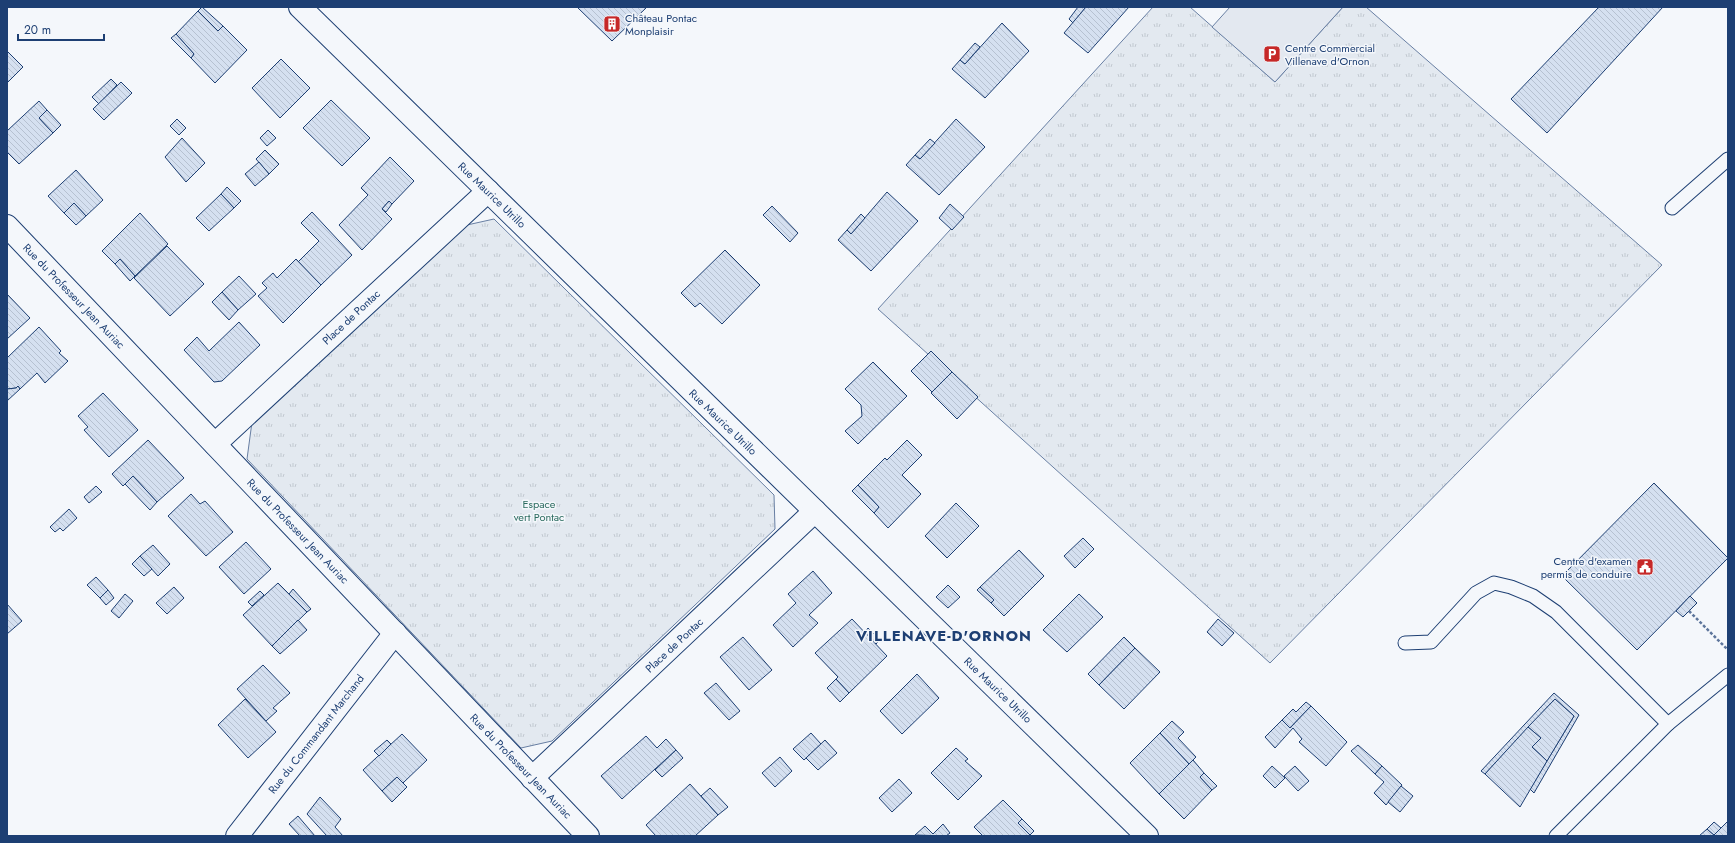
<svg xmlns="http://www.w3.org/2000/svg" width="1735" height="843" font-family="Jost,sans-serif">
<defs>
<pattern id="grass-tufts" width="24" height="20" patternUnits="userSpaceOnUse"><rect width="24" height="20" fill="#e3e9f0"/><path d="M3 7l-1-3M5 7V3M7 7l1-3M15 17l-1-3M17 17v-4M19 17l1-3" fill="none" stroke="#c2c9d1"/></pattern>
<pattern id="building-back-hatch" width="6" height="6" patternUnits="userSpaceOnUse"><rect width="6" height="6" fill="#d5e0f0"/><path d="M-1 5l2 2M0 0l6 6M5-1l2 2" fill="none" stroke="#b6c1d1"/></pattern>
</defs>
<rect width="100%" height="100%" fill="#f4f7fb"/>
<g fill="url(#grass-tufts)" stroke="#687fa3">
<polygon points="1153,7 1190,7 1275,82 1343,7 1366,7 1662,265 1270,663 878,309"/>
<polygon points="494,219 774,495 775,529 552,741 521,748 247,459 252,422 458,227"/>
</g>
<polygon fill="#e3e8f0" stroke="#687fa3" points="1230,7 1343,7 1275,82 1212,27"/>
<g fill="url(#building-back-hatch)" stroke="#1d3f73">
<polygon points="202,7 223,26 218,31 198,11"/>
<polygon points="577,7 647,7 612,41"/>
<polygon points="1078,7 1086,7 1073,23 1069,19"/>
<polygon points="1086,7 1129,7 1088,53 1064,33"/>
<polygon points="1599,7 1663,7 1547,133 1511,99"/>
<polygon points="198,11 218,31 223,26 247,50 215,83 191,58 194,54 176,34"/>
<polygon points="1002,23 1029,51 985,98 952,69 960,60 965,64"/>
<polygon points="176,34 194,54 191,58 171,38"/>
<polygon points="975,43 980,47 965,64 960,60"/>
<polygon points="7,51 23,67 7,83"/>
<polygon points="281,59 310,88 280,118 252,88"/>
<polygon points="111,79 117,85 99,104 92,97"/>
<polygon points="121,82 132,93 104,120 93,109"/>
<polygon points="331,100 370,138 342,166 303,128"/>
<polygon points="39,101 47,110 39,118 53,133 19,164 7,152 7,131"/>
<polygon points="47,110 61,125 53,133 39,118"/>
<polygon points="177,119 186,128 179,135 170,126"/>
<polygon points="956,119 985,147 939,195 906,165 915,155 920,159"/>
<polygon points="268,130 276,138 267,146 260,138"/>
<polygon points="182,138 205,163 186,182 165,157"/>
<polygon points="930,139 935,143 920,159 915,155"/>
<polygon points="265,150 279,164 269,174 256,159"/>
<polygon points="390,157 414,181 392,204 389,201 382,209 392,219 362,250 339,225 368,195 361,188"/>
<polygon points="259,162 269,174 255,186 245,174"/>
<polygon points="76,170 103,200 86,216 74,203 64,213 48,196"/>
<polygon points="227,187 241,201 234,208 221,194"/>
<polygon points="887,192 918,221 871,271 838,240 847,230 851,234"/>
<polygon points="221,194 234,208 209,231 196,218"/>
<polygon points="389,201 392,204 386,212 382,209"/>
<polygon points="74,203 86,216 76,225 64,213"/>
<polygon points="950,204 964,217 952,230 939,218"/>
<polygon points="772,206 798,233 790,242 763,215"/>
<polygon points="312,212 352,255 321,285 298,262 319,241 301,223"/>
<polygon points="140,213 168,244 135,276 120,259 115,264 102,251"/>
<polygon points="861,214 865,218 851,234 847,230"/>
<polygon points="167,246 204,284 170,316 134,278"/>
<polygon points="725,250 760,285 722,324 700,303 695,307 681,293"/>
<polygon points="120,259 135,276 130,281 115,264"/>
<polygon points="296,259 321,285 283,323 258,296 267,288 262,283 273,273 277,278"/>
<polygon points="239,276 256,294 238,310 222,292"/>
<polygon points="222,292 238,310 229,320 212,302"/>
<polygon points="7,294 30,318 7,339"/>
<polygon points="239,322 260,345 222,381 214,382 184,350 197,337 209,351"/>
<polygon points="39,327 61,351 59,353 68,361 45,383 37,373 20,389 18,386 16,388 7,389 7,358"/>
<polygon points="931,351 952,372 932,392 911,371"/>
<polygon points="873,362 907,396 858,444 845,431 862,416 861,405 845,389"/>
<polygon points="952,372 978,397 957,419 931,393"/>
<polygon points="18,386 20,389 7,401 7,389 16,388"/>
<polygon points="103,393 138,430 109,457 84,430 88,427 78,416"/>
<polygon points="148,440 184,478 157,502 133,476 123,486 112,474"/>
<polygon points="907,440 922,455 902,475 921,494 888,528 874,513 879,507 858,485 885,458 887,460"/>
<polygon points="133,476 157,502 150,510 125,484"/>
<polygon points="1654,483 1728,558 1637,650 1562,576"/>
<polygon points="858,485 879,507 874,513 852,491"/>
<polygon points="96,486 102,492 89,503 84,497"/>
<polygon points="191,494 200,504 205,501 233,532 206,556 168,516"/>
<polygon points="956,503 979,526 947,558 925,536"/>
<polygon points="69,509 77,518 63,531 60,528 55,532 50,527"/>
<polygon points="1083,538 1094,549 1075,568 1064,556"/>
<polygon points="246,542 271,569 244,594 219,567"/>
<polygon points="153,545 170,564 158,576 140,556"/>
<polygon points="1019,550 1044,576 1004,616 991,603 994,600 980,587"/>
<polygon points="140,556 152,569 144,576 132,564"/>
<polygon points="813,571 832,593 809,615 818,623 793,647 773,625 796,603 788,594"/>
<polygon points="96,577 108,590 100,598 87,585"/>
<polygon points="278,583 307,612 272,646 243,615"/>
<polygon points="948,585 960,597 948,608 936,597"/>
<polygon points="174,587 184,598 167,614 156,603"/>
<polygon points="980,587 994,600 991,603 977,590"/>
<polygon points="293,589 311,609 307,612 289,594"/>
<polygon points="108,590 114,598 106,605 100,598"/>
<polygon points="260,591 264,595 252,606 248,602"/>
<polygon points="125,594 133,601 119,618 111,611"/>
<polygon points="1079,594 1103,617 1067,652 1043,630"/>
<polygon points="1690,596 1697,603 1683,617 1676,611"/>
<polygon points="7,604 22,621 7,634"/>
<polygon points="852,619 887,656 849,693 836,679 838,677 815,653"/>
<polygon points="1218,619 1234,633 1222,646 1207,632"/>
<polygon points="298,620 307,630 280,654 272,646"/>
<polygon points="868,628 880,640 876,644 865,632"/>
<polygon points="743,637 772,670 749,690 720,657"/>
<polygon points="1124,637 1135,648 1099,685 1088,674"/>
<polygon points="1135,648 1160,672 1124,709 1099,685"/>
<polygon points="263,665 290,693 273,708 277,711 266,721 237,689"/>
<polygon points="917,674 939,698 902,734 880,711"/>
<polygon points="836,679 849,693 840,702 827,688"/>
<polygon points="716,683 740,711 729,720 704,693"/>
<polygon points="1554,693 1579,715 1534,793 1530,789 1574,716 1555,699 1485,774 1481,771"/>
<polygon points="245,699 276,732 248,758 218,725"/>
<polygon points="1555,699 1574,716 1547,761 1532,747 1541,738 1528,727"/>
<polygon points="1306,702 1311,706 1290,728 1282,720 1293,709 1296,712"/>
<polygon points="1311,706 1347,742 1326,766 1299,742 1302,739 1293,728 1275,748 1265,737 1282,720 1290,728"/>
<polygon points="1172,721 1184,732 1178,738 1196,757 1189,764 1160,733"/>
<polygon points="1528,727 1541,738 1532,747 1547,761 1520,807 1485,774"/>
<polygon points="811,733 821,744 804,760 793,749"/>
<polygon points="1160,733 1189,764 1159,794 1130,763"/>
<polygon points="402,734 427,760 403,783 397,777 382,791 363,770"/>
<polygon points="646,736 657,748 666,739 676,750 622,799 601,776"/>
<polygon points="387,740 391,744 379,756 374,751"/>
<polygon points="825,740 837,753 818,770 806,758"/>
<polygon points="1358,745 1382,766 1375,774 1351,751"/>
<polygon points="956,748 968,759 965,761 982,776 958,800 931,773"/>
<polygon points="676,750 683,758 662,777 655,770"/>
<polygon points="780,757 792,771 775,787 762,773"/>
<polygon points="1193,760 1204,773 1200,777 1212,790 1184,819 1159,794"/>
<polygon points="1272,766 1285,778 1275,788 1263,776"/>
<polygon points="1295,766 1309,781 1298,791 1284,776"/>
<polygon points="1382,766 1402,785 1386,805 1374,793 1384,782 1375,774"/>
<polygon points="1204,773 1217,786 1212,790 1200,777"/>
<polygon points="397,777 407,787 392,802 382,791"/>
<polygon points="899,779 912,793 892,812 879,798"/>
<polygon points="690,784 718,815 695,836 656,836 646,825"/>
<polygon points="1401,786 1413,796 1400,812 1388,802"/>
<polygon points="710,788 728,807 718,815 701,796"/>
<polygon points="320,797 341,819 335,827 343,836 327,836 307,814"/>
<polygon points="1003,800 1022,819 1018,823 1030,835 1029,836 983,836 974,827"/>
<polygon points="298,816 315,836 300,836 289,824"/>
<polygon points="1022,819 1034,831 1030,835 1018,823"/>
<polygon points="1728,821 1728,836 1699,836 1707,829 1714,835"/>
<polygon points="1714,822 1721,828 1714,835 1707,829"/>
<polygon points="943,824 950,833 946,836 915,835 925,826 933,834"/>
</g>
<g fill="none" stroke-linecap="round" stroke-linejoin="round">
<g stroke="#1d3f73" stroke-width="15">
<g id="lane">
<polyline points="1672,208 1728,159"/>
<polyline points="1405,643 1431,642 1476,593 1494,583 1511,587 1533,596 1556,612 1668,724"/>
<polyline points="1556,836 1668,724 1728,675"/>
</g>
</g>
<g stroke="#1d3f73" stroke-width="24">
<g id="street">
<polyline points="300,7 1147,836"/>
<polyline points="7,226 588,836"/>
<polyline points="215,444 488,191"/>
<polyline points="532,778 815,511"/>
<polyline points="237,836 395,633"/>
</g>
</g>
<polyline stroke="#5e769c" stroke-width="2.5" stroke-dasharray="3 2" stroke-linecap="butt" points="1689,611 1728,650"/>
<use href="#lane" stroke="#f4f7fb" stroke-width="13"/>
<use href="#street" stroke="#f4f7fb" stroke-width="22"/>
</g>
<defs>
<g id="building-square" transform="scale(0.9)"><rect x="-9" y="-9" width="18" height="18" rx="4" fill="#c62828" stroke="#f4f7fb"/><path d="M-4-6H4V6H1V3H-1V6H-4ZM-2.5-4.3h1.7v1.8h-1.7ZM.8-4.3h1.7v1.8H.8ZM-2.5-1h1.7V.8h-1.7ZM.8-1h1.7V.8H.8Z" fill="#fff"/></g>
<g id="parking-square" transform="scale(0.9)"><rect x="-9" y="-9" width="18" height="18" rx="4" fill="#c62828" stroke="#f4f7fb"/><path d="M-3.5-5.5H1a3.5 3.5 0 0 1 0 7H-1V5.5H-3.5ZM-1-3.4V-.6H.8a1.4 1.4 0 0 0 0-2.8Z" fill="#fff"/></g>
<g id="civic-square" transform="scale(0.9)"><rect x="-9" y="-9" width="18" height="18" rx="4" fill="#c62828" stroke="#f4f7fb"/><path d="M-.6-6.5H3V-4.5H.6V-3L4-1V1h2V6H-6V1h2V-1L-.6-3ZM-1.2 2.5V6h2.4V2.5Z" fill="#fff"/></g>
</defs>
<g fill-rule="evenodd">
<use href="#building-square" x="612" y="24"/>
<use href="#parking-square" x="1272" y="54"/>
<use href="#civic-square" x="1645" y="567"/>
</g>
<g text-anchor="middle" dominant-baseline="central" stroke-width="3" stroke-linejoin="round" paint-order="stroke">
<g font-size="11" fill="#1d3f73" stroke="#f4f7fb" text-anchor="start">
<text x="625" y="18">Château Pontac<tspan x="625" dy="13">Monplaisir</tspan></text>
<text x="1285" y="48">Centre Commercial<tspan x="1285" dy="13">Villenave d'Ornon</tspan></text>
<text x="1632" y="561" text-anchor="end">Centre d'examen<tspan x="1632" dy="13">permis de conduire</tspan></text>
</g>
<g font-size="11" fill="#1d3f73" stroke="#f4f7fb">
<text transform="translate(492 195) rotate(44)">Rue Maurice Utrillo</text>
<text transform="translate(74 296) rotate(46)">Rue du Professeur Jean Auriac</text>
<text transform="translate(351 317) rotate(-43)">Place de Pontac</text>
<text transform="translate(723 422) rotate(44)">Rue Maurice Utrillo</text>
<text transform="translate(298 531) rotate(46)">Rue du Professeur Jean Auriac</text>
<text transform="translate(674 645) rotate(-43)">Place de Pontac</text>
<text transform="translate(998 690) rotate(44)">Rue Maurice Utrillo</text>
<text transform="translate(316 734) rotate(-52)">Rue du Commandant Marchand</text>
<text transform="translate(521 766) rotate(46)">Rue du Professeur Jean Auriac</text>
</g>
<g font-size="11" fill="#2c6c60" stroke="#f4f7fb">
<text x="539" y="504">Espace<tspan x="539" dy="13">vert Pontac</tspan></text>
</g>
<g font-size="15" font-weight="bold" letter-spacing="1" fill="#1d3f73" stroke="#f4f7fb">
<text x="944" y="636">VILLENAVE-D'ORNON</text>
</g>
</g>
<rect width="1735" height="843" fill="none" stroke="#1d3f73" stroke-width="16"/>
<path d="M18 34v6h86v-6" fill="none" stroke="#1d3f73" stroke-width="2"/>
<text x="24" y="34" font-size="12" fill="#1d3f73" stroke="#f4f7fb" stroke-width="3" paint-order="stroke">20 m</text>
</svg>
